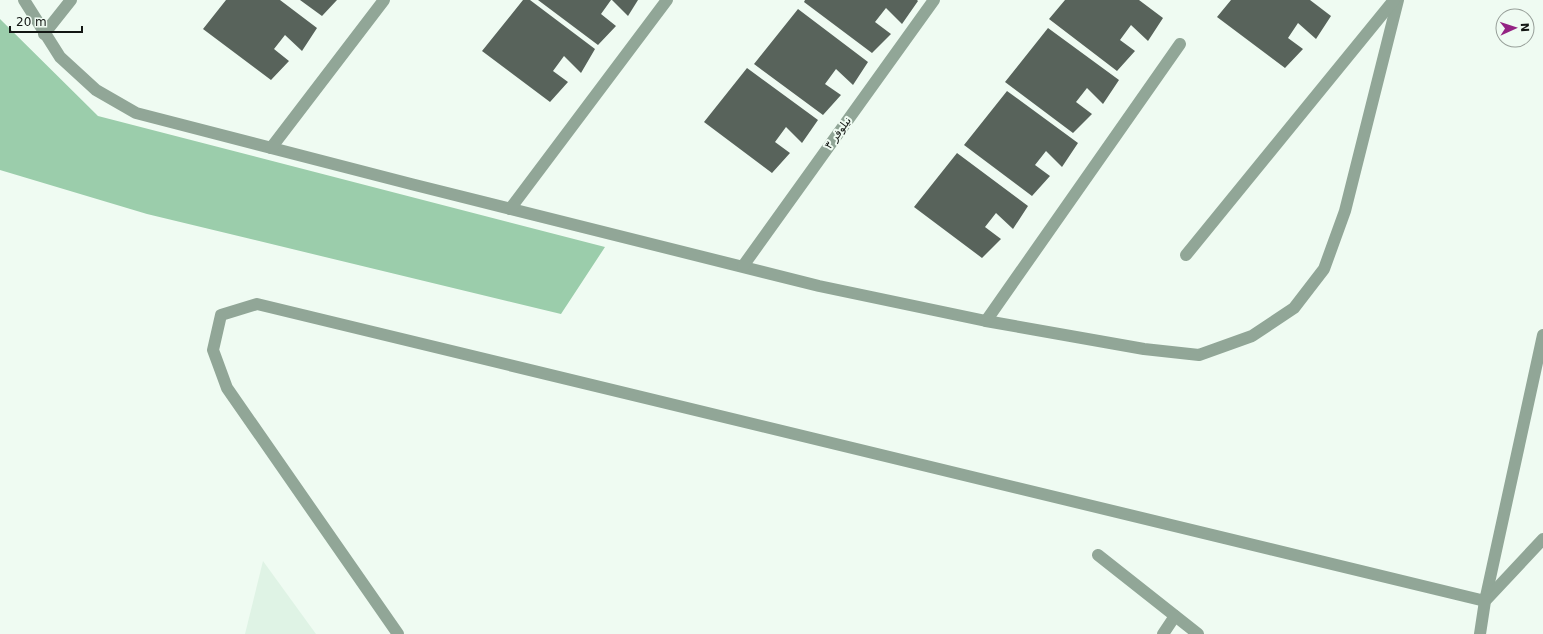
<svg xmlns="http://www.w3.org/2000/svg" width="1543" height="634" font-family="'DejaVu Sans',Cairo,sans-serif">
<rect width="100%" height="100%" fill="#effbf2"/>
<polygon fill="#dff3e5" points="263,561 316,634 245,634"/>
<polygon fill="#9bcdab" points="0,19 98,116 605,247 561,314 147,214 0,170"/>
<g fill="#58635b">
<polygon points="226,0 280,0 317,28 302,51 285,35 274,49 289,61 271,80 203,29"/>
<polygon points="300,0 337,0 322,16"/>
<polygon points="523,0 530,0 595,49 581,73 564,56 553,71 568,82 550,102 482,51"/>
<polygon points="538,0 611,0 601,14 616,26 598,45"/>
<polygon points="612,0 638,0 628,16"/>
<polygon points="805,0 917,0 918,1 902,24 886,8 875,22 891,34 872,53 804,2"/>
<polygon points="1065,0 1139,0 1163,18 1148,41 1131,25 1120,40 1135,51 1117,71 1049,19"/>
<polygon points="1231,0 1310,0 1331,16 1316,39 1298,23 1288,38 1303,49 1285,68 1217,17"/>
<polygon points="798,9 868,62 853,85 836,69 825,84 841,95 823,115 754,64"/>
<polygon points="1048,28 1119,80 1103,104 1087,88 1076,102 1092,114 1073,133 1005,82"/>
<polygon points="747,68 818,120 802,143 786,127 775,142 790,153 772,173 704,122"/>
<polygon points="1007,91 1078,143 1062,167 1046,151 1035,165 1050,176 1032,196 964,145"/>
<polygon points="957,153 1028,206 1013,229 996,213 985,227 1001,239 982,258 914,207"/>
</g>
<g fill="none" stroke-linecap="round" stroke-linejoin="round">
<g stroke="#91a697" stroke-width="12">
<polyline points="1098,555 1198,634"/>
<polyline points="398,634 227,388 213,350 221,315 257,304 1485,601 1543,335"/>
<polyline points="1163,634 1175,616"/>
<polyline points="1480,634 1485,601 1543,539"/>
</g>
<g stroke="#91a697" stroke-width="12">
<polyline points="24,0 60,57 96,90 136,113 411,184 819,286 986,321 1144,349 1199,355 1252,336 1294,308 1324,269 1345,211 1398,0"/>
<polyline points="44,34 71,0"/>
<polyline points="271,148 384,0"/>
<polyline points="510,209 667,0"/>
<polyline points="1186,255 1394,0"/>
<polyline points="743,266 934,0"/>
<polyline points="986,321 1180,44"/>
</g>
</g>
<g text-anchor="middle" dominant-baseline="central" stroke-width="4" stroke-linejoin="round" paint-order="stroke">
<g font-size="11" fill="#121613" stroke="#effbf2">
<text transform="translate(838 133) rotate(-54)">نیلوفر ٣</text>
</g>
</g>
<g transform="translate(1515 28) rotate(87)"><circle r="19" fill="#effbf2" stroke="#979f99"/>
<path d="M0-3L7 15L0 10L-7 15Z" fill="#942383"/>
<text y="-6" font-size="11" font-weight="bold" text-anchor="middle" fill="#121613">N</text>
</g>
<path d="M10 26v6h72v-6" fill="none" stroke="#121613" stroke-width="2"/>
<text x="16" y="26" font-size="12" fill="#121613" stroke="#effbf2" stroke-width="3" paint-order="stroke">20 m</text>
</svg>
